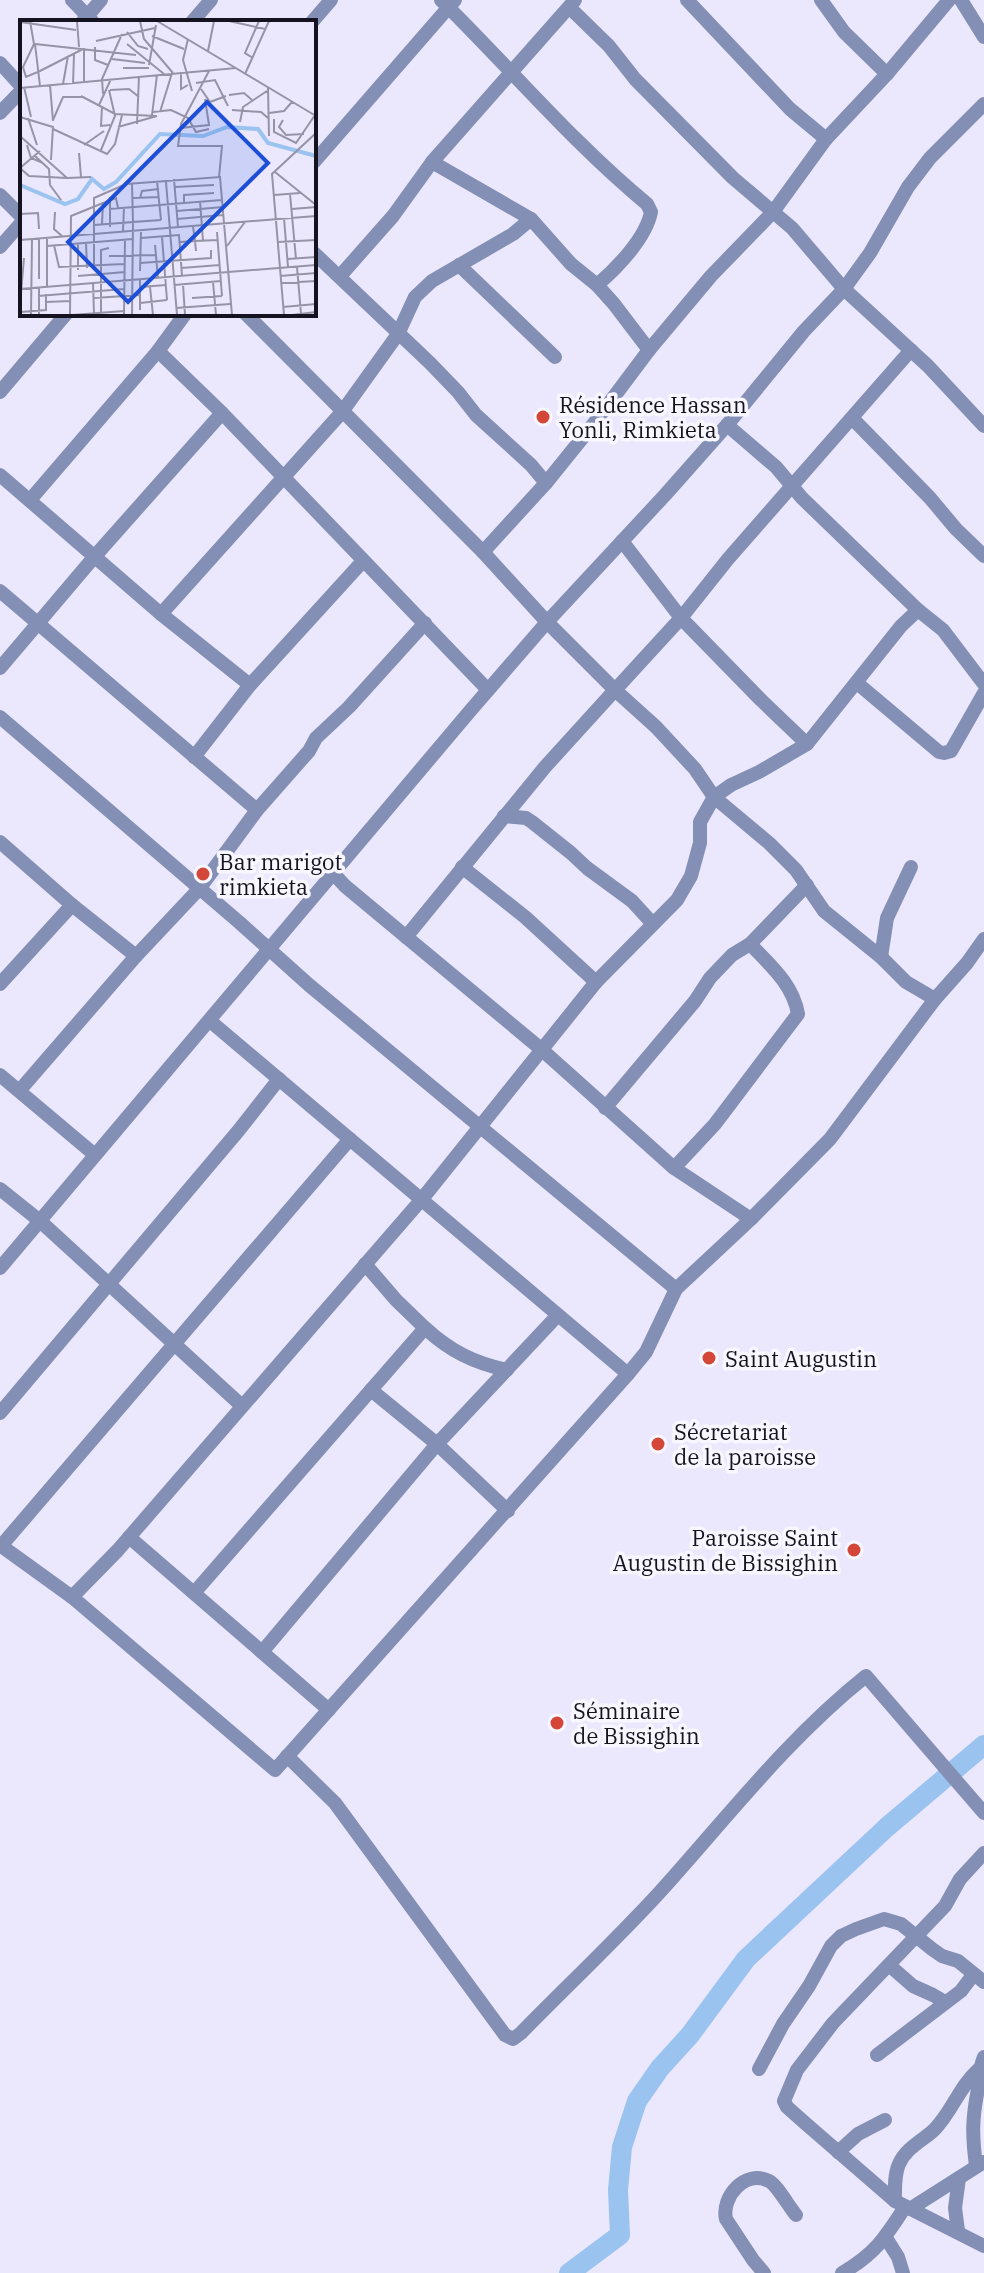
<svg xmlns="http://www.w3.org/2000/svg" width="984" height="2273" font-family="'IBM Plex Serif',serif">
<rect width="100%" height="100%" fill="#ebe8fe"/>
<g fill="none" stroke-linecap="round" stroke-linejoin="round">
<polyline stroke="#9bc3f0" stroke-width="20" points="569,2273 620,2235 618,2190 622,2147 637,2101 660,2068 690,2035 746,1959 887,1827 984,1745"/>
<g stroke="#838fb4" stroke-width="14">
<polyline points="72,0 93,22"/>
<path d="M441 0C510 68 572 142 647 204L651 212C646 238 617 268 597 285"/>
<polyline points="687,0 790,109 826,139"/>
<polyline points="821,0 844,32 887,74"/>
<polyline points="961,0 984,37"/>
<polyline points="570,8 609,46 635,79 733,178 792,228 844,289 928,366 984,426"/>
<polyline points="83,21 101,0"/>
<polyline points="192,22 211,0"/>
<polyline points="312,22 331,0"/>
<polyline points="0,63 22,87"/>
<polyline points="0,113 22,90"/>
<polyline points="314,162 455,0"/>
<polyline points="432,162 531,219 571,264 597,285 614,304 649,350"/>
<polyline points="0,195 22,217"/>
<polyline points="0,247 22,222"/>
<polyline points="314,253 430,363 458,392 476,415 531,465 546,483"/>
<polyline points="459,265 555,357"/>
<polyline points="340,276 393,216 432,162 575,0"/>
<polyline points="246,314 483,552 547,622 615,690 545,767 406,937"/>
<polyline points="911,350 728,559 681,618 615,690 656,727 695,769 714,797 769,843 796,870 824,911 881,957 906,982 935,999"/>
<polyline points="158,351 222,413 488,690"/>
<polyline points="0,392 66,314"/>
<polyline points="852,418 930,498 956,529 984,556"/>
<polyline points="727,425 776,467 802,498 918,610 943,630 984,684"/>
<polyline points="0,475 161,614 250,685"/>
<polyline points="30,500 158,351 185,314"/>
<polyline points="622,541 681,618 761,700 807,744"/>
<polyline points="483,552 546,483 592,426 649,350 711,276 773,212 826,139 887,74 949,0"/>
<polyline points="0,591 257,810"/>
<polyline points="161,614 342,412 398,334 415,297 432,281 513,234 531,219"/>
<polyline points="0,668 95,556 222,413"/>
<polyline points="857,683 939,752 944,753 951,751 984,693"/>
<polyline points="0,717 240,923 309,985 676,1289"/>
<polyline points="194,757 250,685 363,561"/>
<polyline points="504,816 526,818 532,822 571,853 587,868 632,901 653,924"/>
<polyline points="0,842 72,905 136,956 199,889 257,810 309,751 316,738 349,707 425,623"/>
<polyline points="462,867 525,917 596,982"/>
<polyline points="334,874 345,886 541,1049 674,1168 751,1219"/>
<polyline points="881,957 887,918 911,867"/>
<polyline points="0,984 72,905"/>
<polyline points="210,1021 628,1374"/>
<polyline points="0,1075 95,1155"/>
<polyline points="20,1090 136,956"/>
<polyline points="605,1108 695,1001 710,978 732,955 750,944 807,885"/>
<path d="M674 1168 715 1124 798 1014C793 984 770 965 750 944"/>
<polyline points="0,1189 40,1221 242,1406"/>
<polyline points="0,1268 470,711 547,622 665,495 727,425 804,331 844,289 870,253 908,187 930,158 984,104"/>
<path d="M425 1328C450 1351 474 1363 507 1370"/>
<polyline points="371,1390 437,1444 508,1511"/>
<polyline points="0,1413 239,1130 279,1079"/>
<polyline points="129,1537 329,1710"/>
<polyline points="0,1545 72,1597 275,1770 628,1374 646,1352 676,1289 751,1219 830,1139 935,999 967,963 984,939"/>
<polyline points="1,1546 350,1139"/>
<polyline points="194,1593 425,1328 396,1300 365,1264"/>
<polyline points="72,1597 118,1550 422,1199 596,982 677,900 691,876 700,843 700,822 714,797 731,785 759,772 807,744 901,626 918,610"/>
<polyline points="262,1652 437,1444 558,1315"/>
<path d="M287 1756 335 1803 505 2035 513 2039 521 2033C566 1987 614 1942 659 1893 726 1819 787 1739 866 1676L984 1813"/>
<polyline points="984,1853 960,1879 945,1906 833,2023 797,2070 784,2101 787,2107 805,2123 895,2201 984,2246"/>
<polyline points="889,1965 913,1986 933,1995 945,2002"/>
<polyline points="877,2055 961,1991 973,1975"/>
<polyline points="759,2069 783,2024 809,1986 831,1946 841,1936 856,1929 884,1919 901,1924 932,1949 942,1956 958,1961 984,1982"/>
<polyline points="838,2152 858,2134 885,2120"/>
<path d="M976 2166C972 2135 972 2119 978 2089 981 2075 978 2071 984 2057"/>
<path d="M895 2201C895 2189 894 2175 899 2164 906 2148 922 2141 934 2130 952 2112 959 2087 978 2070"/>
<polyline points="910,2209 984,2162"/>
<polyline points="958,2231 955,2208 959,2178"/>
<polyline points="886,2238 898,2257 903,2273"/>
<path d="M764 2273 753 2260 726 2219C721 2197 745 2169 769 2181 777 2185 789 2207 796 2215"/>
<path d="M842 2273C875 2254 885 2238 905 2207"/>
</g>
</g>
<g fill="#d34638" stroke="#f8f7ff" stroke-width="3">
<circle cx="543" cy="417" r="8"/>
<circle cx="203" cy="874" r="8"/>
<circle cx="709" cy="1358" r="8"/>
<circle cx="658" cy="1444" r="8"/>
<circle cx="854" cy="1550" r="8"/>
<circle cx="557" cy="1723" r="8"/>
</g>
<g text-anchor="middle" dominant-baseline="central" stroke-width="7" stroke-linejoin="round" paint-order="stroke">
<g font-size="22" fill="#15131f" stroke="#f8f7ff" text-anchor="start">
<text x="559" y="404">Résidence Hassan<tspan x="559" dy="25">Yonli, Rimkieta</tspan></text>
<text x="219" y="861">Bar marigot<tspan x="219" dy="25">rimkieta</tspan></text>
<text x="725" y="1358">Saint Augustin</text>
<text x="674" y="1431">Sécretariat<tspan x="674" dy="25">de la paroisse</tspan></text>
<text x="838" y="1537" text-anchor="end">Paroisse Saint<tspan x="838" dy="25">Augustin de Bissighin</tspan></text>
<text x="573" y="1710">Séminaire<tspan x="573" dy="25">de Bissighin</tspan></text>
</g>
</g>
<g transform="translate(20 20)">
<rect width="296" height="296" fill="#ebe8fe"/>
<path fill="none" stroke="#9bc3f0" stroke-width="4" d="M0 165 45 184 58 179 72 159 84 169 96 162 140 114 183 116 207 107 238 109 248 123 296 136"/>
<path fill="none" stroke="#9593a5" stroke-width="2" d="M10 1 14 24 3 47 6 57 20 51M57 1 59 27M120 1 124 19 153 53M137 1 296 96M209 1 245 9M0 2 56 10M107 12 118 26 128 29M132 16 164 29M168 19 163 40 172 71M76 21 135 8M15 24 116 35M15 24 20 66M107 24 144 54M0 26V1M75 27V40L88 45M64 28V63M188 31 194 1M233 38 225 33 239 1M92 39 125 43M129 45 136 5M103 48H129M20 51 63 29M189 51 161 104 158 126H202L199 157M161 53V69L168 65M225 54 249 1M176 63 195 60 208 86M43 64 48 36M53 64 54 34M30 65 33 101M4 67 11 97M0 68 216 48M248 68 249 116M181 69 190 82 206 76M90 70 109 69 119 77M83 74 82 59 102 14M209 75 224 73 232 80M61 76 95 94 136 96M79 85 91 59M82 87 81 106 90 105M212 90 241 92 248 98M133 92 151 90 168 98 176 112 189 109M140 92 152 53M249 93 264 91 272 82M132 95 137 55M0 97 33 107 31 140M8 98 17 125M254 99V112L276 123 295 95M33 100 43 77H62M263 100 259 107 266 115 284 114M220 102 223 87 247 71M117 104 119 56M98 107 137 96M160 108 189 105 185 79M33 109 87 134 95 124 102 95M0 116 47 158 71 157M7 125 11 138 23 143M64 125 84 111M81 130 95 96 89 70M20 131 0 148 9 156 47 158M59 133 61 157M15 136 29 149 30 165 41 180M255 152 296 185M154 159 158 207M137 161 141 200M146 162 157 295M155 167 194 165M270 174 276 239M254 175 280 173M113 178 139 177M120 178 122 171 139 169M180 181 183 221M164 182V175L194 173M89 189 202 180M272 189 296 187M157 191 203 187M35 192 34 209 42 216M0 194 18 193 19 209M264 198 268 247M157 199 203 195M82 204 83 183 96 178 98 188M74 205 113 202 112 164M90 207V177M103 211 104 187M197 212 202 276M142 217 147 280M19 218V259M121 218 159 215 162 256M0 220 296 196M160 222 175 221 173 206M258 222 296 220M66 223 67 248M34 225 39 247 104 244M135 225 138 258M27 226 113 219M207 226 225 202M176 231 175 221 198 220M89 236 136 235M268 239 296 237M120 243 191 238V230M74 247V178L106 164 200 157 212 295M277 247 281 294M161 248 200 245M58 250V223M120 251 121 210M58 256 105 252M260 256 296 253M120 259V290M193 262 196 295M73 263 74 294M261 263 296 261M163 264 165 295M154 265 201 261M19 267V295M27 267V218M120 267 146 265M130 267 133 295M0 269 296 245M18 276 104 269M74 278 120 275M172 278 202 276M26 282 50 281M120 283 147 280M0 285 4 238M263 287 296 284M156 288 210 284M0 292 26 290V274M81 293V230L89 228M11 295 12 219M50 295 51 196 83 183M52 295 104 291M104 295 105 219M112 295 113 202 141 200M272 295H264L252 154 296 113M272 295 296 292"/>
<path fill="#1d4ed8" fill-opacity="0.15" stroke="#1d4ed8" stroke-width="4" d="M187 82 248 143 108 282 48 222Z"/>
<rect width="296" height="296" fill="none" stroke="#15131f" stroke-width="4"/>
</g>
</svg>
